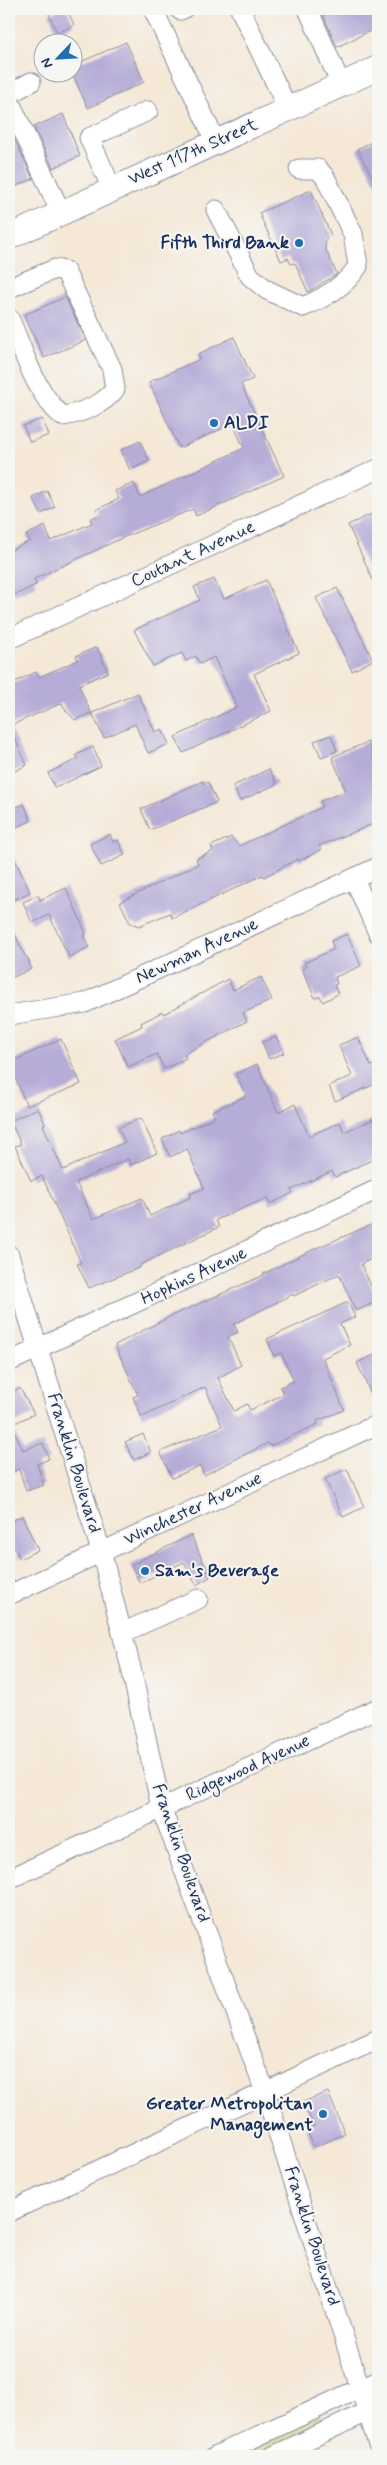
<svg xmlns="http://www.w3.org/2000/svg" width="387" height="2465" font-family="Mynerve,sans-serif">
<rect width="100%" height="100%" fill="#f6f6f2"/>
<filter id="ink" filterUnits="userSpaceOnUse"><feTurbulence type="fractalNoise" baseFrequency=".02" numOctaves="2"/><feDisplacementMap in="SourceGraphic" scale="10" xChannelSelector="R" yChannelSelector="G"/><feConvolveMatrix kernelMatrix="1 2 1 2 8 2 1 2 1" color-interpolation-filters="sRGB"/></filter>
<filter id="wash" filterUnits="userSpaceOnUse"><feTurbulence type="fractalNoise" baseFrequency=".0096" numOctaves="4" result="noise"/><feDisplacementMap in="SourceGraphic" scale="20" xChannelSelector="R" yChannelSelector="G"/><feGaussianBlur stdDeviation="1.12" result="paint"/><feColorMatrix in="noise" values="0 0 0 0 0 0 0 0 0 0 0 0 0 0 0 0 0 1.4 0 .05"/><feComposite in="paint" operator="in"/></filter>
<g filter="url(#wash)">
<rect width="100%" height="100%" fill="#f5e8d7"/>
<polygon fill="#c2d275" stroke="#6e806a" points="321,2414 325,2423 254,2456 231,2456"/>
<g id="blocks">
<g fill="#b5acd7">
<polygon points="62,9 67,9 74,25 57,33 49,14"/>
<polygon points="325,9 378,9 378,27 337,47 323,15 327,13"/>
<polygon points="126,42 144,82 88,108 72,73 72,66"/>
<polygon points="63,114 80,156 53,168 34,127"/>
<polygon points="13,136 33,179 9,189 9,138"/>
<polygon points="378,139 378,187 357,149"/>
<polygon points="311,190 331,235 326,238 325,248 337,274 308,292 295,263 291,264 288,258 281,261 259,213"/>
<polygon points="65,297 86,340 44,358 24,315"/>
<polygon points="234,337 253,379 241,384 284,476 196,516 193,509 122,538 34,579 36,585 15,595 9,580 9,551 30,541 26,535 45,526 51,541 92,523 90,519 99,515 96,510 119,499 115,491 134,483 140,497 244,448 233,424 179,448 149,382 200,359 198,354"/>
<polygon points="42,419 49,435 30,442 23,426"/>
<polygon points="140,441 149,461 130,470 121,450"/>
<polygon points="47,491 55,507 41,514 33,498"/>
<polygon points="378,511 378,591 348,525"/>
<polygon points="214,579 224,599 266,580 299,653 254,674 271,711 183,753 175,737 237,707 214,657 200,664 196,656 186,661 182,653 153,666 134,630 200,600 194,587"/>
<polygon points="337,588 373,660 352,671 316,598"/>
<polygon points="97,647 108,672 79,685 91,713 75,720 66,711 62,703 9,726 27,765 13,772 9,763 9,685 36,672 39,677 78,660 76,656"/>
<polygon points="138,693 155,732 162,729 169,744 148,753 135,724 104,738 92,713"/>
<polygon points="331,735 337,751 321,757 314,741"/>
<polygon points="368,742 378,768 378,822 319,846 321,850 299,861 298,859 264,877 263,875 172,918 170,913 139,926 130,923 120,902 198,864 196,859 213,851 211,846 231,837 239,846 322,807 320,801 346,791 332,757"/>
<polygon points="93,747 101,766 55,788 48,773 78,759 76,755"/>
<polygon points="269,769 277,784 240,801 233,786"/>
<polygon points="203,781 204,784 208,782 217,802 150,830 141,809"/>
<polygon points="24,804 31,821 14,828 9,810"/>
<polygon points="110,834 113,842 118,840 125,855 101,866 90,844"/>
<polygon points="9,847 30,892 9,902"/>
<polygon points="66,888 81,921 86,934 83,935 89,947 69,957 49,915 32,923 23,902 38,895 40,900"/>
<polygon points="9,922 25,956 28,958 31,969 9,979"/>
<polygon points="347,934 361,966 335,977 337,984 334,985 338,994 323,1002 320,996 315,998 302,969 306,967 304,963 334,949 331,941"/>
<polygon points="261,977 272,1000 243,1013 247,1021 184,1054 186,1058 164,1069 157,1054 128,1067 115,1039 142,1026 141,1023 162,1012 164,1014 228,979 233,990"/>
<polygon points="276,1037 284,1053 269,1059 262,1042"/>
<polygon points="358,1037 371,1066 378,1063 378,1083 335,1101 329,1086 352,1076 339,1045"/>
<polygon points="61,1039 81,1084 27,1106 9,1063"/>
<polygon points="257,1064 278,1112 295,1104 309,1136 340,1122 344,1132 378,1117 378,1157 335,1177 332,1171 291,1190 293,1193 270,1204 267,1198 216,1220 219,1227 140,1265 141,1267 89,1288 77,1264 81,1263 42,1176 31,1181 15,1146 21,1144 10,1121 38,1108 45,1124 43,1125 63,1170 125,1142 118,1128 141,1118 157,1153 131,1165 128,1159 76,1182 93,1219 142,1198 150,1216 191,1197 190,1194 204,1188 187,1149 170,1157 162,1139 179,1130 180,1133 215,1117 212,1111 246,1096 236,1074"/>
<polygon points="378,1222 378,1256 361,1264 378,1301 356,1311 339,1274 294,1296 293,1294 234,1324 238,1332 228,1337 241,1365 218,1378 234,1411 247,1404 250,1410 284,1394 280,1387 294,1381 281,1353 274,1356 267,1339 348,1302 355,1317 340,1324 350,1345 323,1358 344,1410 317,1421 318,1424 270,1446 268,1443 204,1475 200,1466 172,1478 160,1452 222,1426 205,1387 142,1417 133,1397 138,1395 115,1345 171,1316 264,1275 263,1274 314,1249"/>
<polygon points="378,1353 378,1409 357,1363"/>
<polygon points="20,1388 34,1414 11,1425 23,1450 43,1443 49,1459 37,1464 44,1485 26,1491 19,1469 9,1474 9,1393"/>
<polygon points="143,1434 151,1452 134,1460 125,1442"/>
<polygon points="347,1469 364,1507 343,1517 325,1479"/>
<polygon points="22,1516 38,1550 20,1559 9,1536 9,1522"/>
<polygon points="191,1535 210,1577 196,1585 184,1562 140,1583 131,1565"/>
<polygon points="328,2092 345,2134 314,2147 306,2129 314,2126 303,2102"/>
</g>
</g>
</g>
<g filter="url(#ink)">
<use href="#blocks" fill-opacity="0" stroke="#888c9a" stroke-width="1"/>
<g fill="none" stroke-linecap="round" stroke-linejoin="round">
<g stroke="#888c9a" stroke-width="21">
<g id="minor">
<polyline points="153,9 216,142"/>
<polyline points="240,9 288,109"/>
<polyline points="308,9 341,85"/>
<polyline points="180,10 183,9"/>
<polyline points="9,94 31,82"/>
<polyline points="9,100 61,213"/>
<polyline points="112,189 89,138 148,111"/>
<path d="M216 210 250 276 267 290 303 307C324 298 346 286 358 266L353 234 325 177 318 169H299"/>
<path d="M9 288 55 269 65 271 112 369 115 389C105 404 80 414 62 416 34 391 24 351 9 318"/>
<polyline points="9,639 378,469"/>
<polyline points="354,878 378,933"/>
<polyline points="9,1015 85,1003 378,867"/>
<polyline points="9,1255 101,1551 131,1668 161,1807 265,2092 378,2444"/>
<polyline points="9,1362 378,1189"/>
<polyline points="9,1595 378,1424"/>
<polyline points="122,1633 198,1599"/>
<polyline points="9,1879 378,1708"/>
<polyline points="9,2212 378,2039"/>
<polyline points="215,2456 378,2380"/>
<polyline points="273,2456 378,2407"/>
</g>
</g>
<g stroke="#888c9a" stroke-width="26">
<polyline id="major" points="9,237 378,68"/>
</g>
<use href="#minor" stroke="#fff" stroke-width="19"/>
<use href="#major" stroke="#fff" stroke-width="24"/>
</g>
</g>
<g fill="#1f6fb2" stroke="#f6f6f2" stroke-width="2">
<circle cx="299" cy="243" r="5"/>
<circle cx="214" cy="423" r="5"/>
<circle cx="145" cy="1571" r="5"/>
<circle cx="323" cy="2114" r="5"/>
</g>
<g text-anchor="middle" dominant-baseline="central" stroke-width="4" stroke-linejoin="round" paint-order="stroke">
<g font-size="18" fill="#1b2f5e" stroke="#f6f6f2">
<text transform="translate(193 152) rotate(-24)">West 117th Street</text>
<text transform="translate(193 554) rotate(-25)">Coutant Avenue</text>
<text transform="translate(197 951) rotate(-25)">Newman Avenue</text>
<text transform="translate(194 1276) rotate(-25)">Hopkins Avenue</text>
<text transform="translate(74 1463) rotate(73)">Franklin Boulevard</text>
<text transform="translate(193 1509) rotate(-25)">Winchester Avenue</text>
<text transform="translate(248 1768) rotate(-25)">Ridgewood Avenue</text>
<text transform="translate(181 1853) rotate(71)">Franklin Boulevard</text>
<text transform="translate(312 2236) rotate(72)">Franklin Boulevard</text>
</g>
<g font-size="18" font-weight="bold" fill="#1b2f5e" stroke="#f6f6f2" text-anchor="end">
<text x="289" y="243">Fifth Third Bank</text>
<text x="224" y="423" text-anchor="start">ALDI</text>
<text x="155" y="1571" text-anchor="start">Sam's Beverage</text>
<text x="313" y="2104">Greater Metropolitan<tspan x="313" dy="21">Management</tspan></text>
</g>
</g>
<rect width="387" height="2465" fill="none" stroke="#f6f6f2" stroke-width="30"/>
<g transform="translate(58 58) rotate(245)"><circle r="24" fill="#f6f6f2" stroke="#9ea6b7"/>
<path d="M0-4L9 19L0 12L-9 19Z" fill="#1f6fb2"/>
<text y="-8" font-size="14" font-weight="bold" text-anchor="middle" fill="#1b2f5e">N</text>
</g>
</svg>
